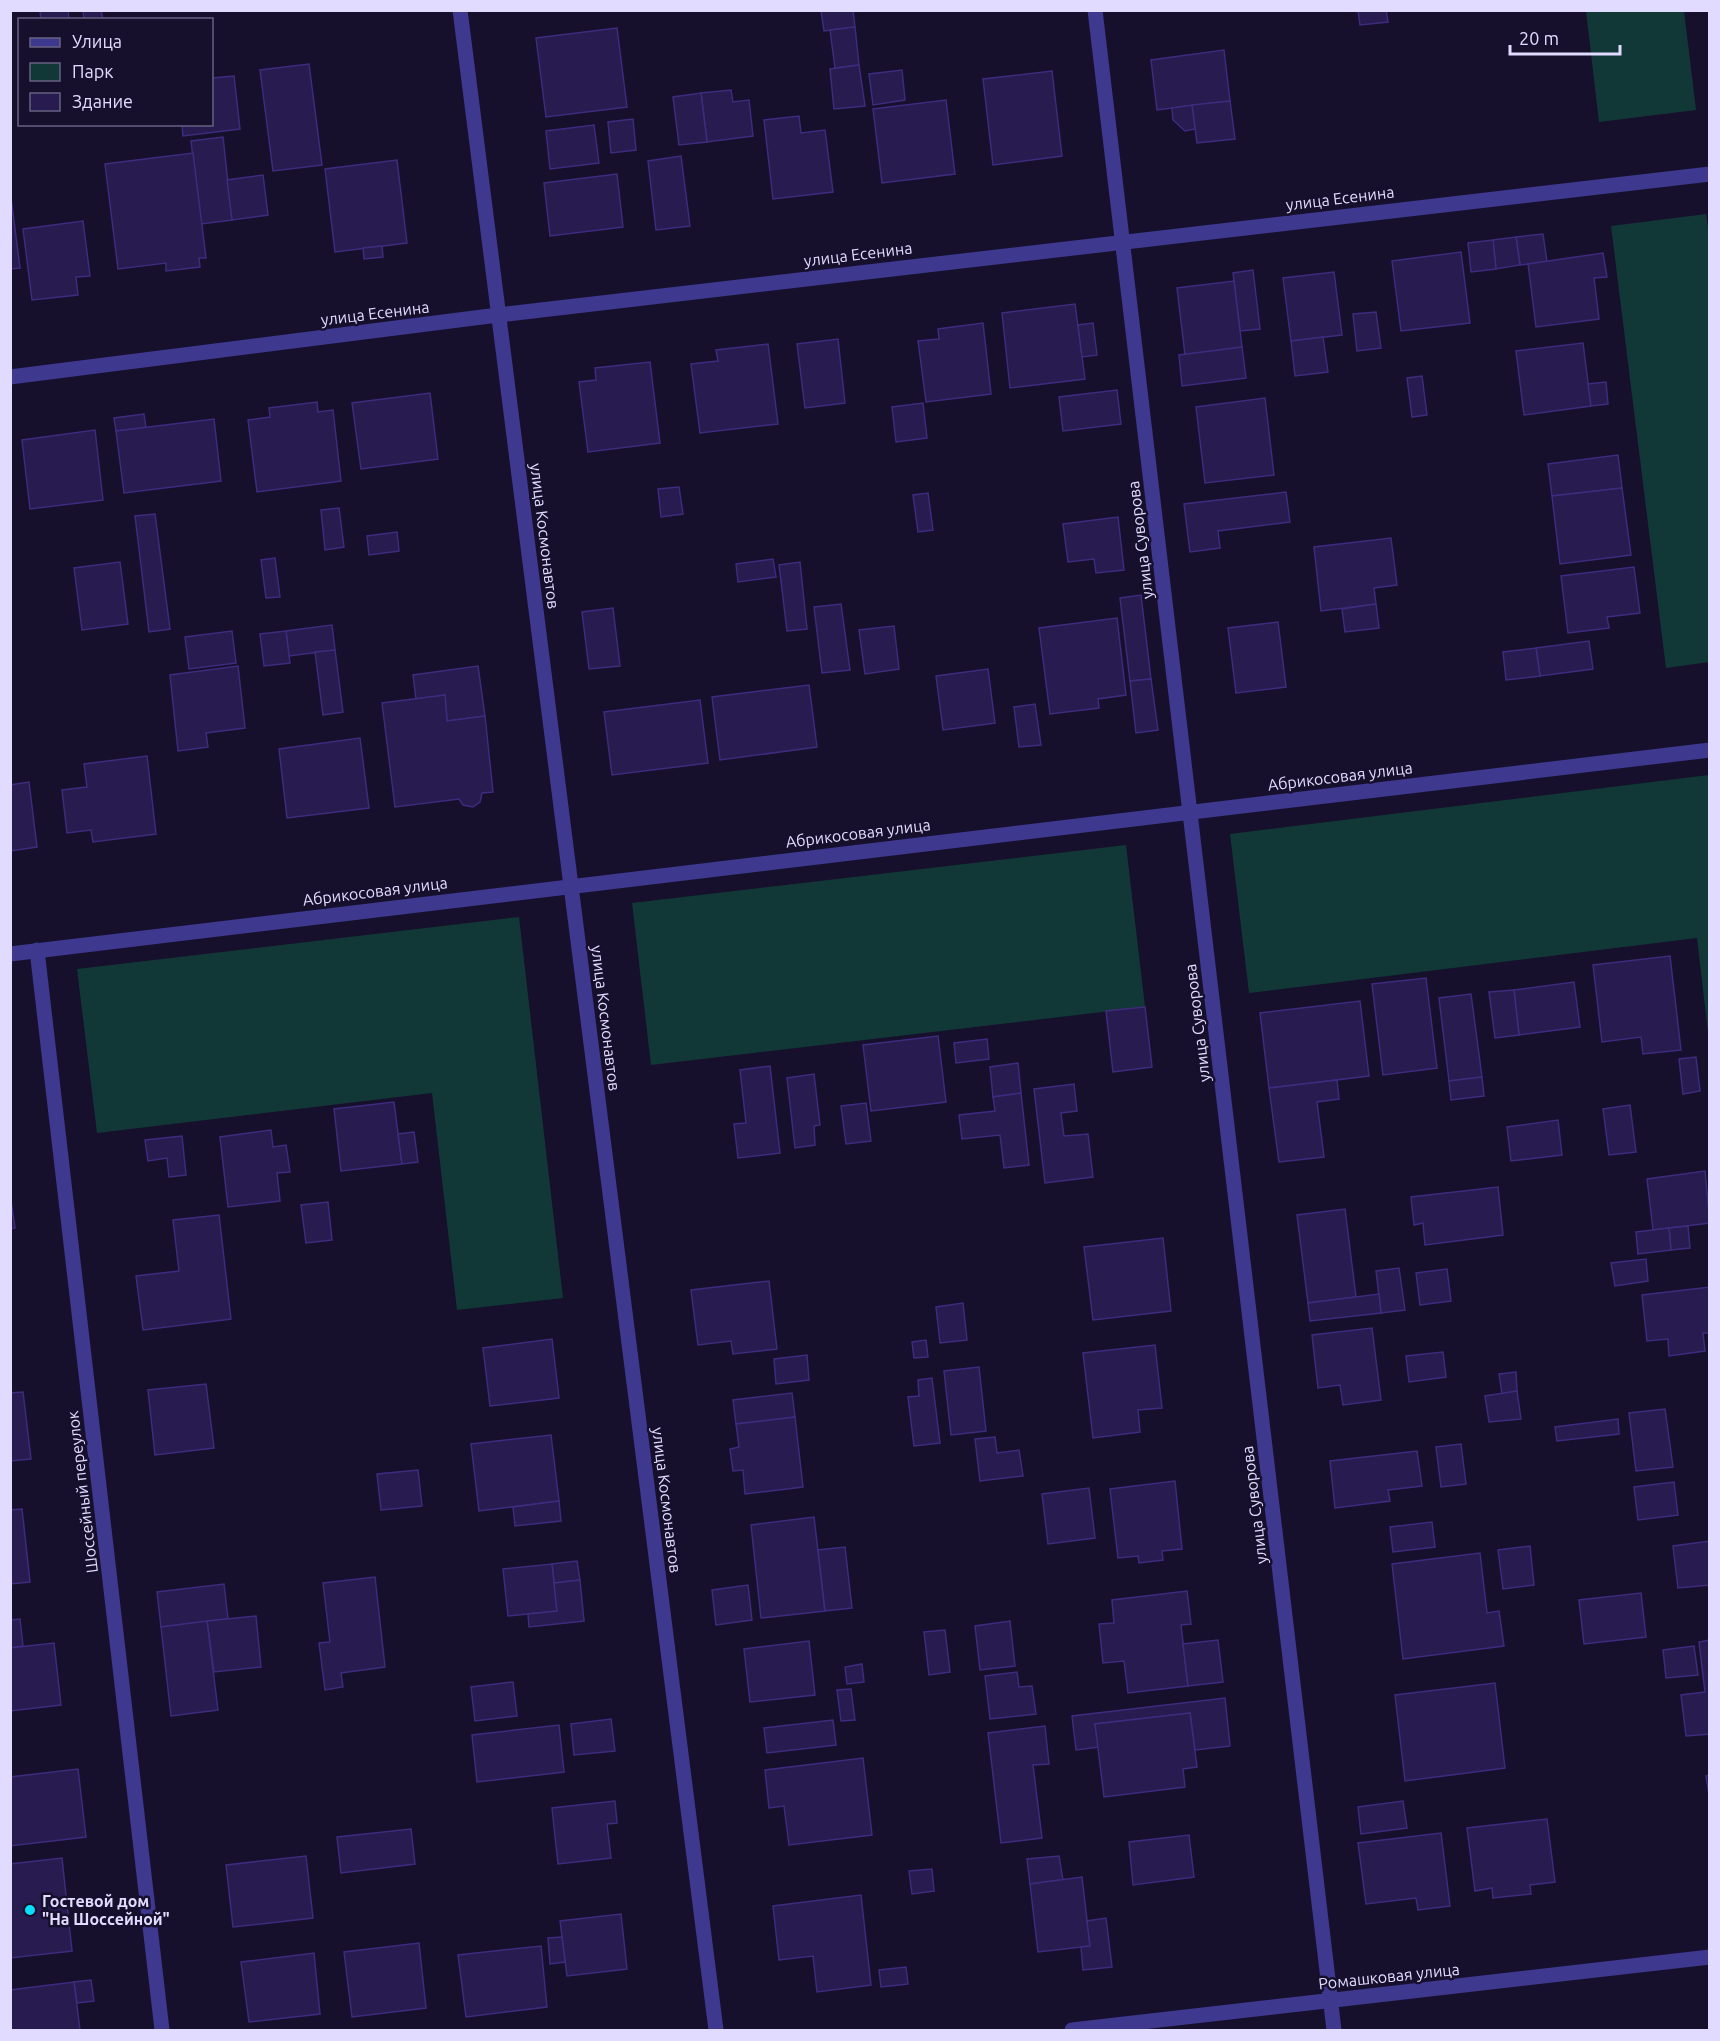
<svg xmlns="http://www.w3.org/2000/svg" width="1720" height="2041" font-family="Ubuntu,sans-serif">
<rect width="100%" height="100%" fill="#16102d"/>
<g fill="#123737">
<polygon points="1586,11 1684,11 1696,110 1599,122"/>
<polygon points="1706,214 1710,241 1709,662 1666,668 1611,226"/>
<polygon points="1709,775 1709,1041 1697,938 1249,993 1230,834"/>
<polygon points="1126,845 1145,1007 651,1065 632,903"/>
<polygon points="519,917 563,1298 457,1310 432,1093 97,1133 77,969"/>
</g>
<g fill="#271b4f" stroke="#3e2b7d" stroke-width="1.5">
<polygon points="40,10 68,10 69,20 41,20"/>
<polygon points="83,10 101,10 103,20 84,20"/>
<polygon points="821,10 853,10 855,27 824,31"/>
<polygon points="1358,10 1386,10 1388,22 1360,25"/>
<polygon points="855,27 859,65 835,68 830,30"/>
<polygon points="617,28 627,107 546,117 536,38"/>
<polygon points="1224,50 1230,101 1157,110 1151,60"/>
<polygon points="309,64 322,165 273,171 260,70"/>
<polygon points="859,65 865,106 834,109 830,69"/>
<polygon points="902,70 905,100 873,105 869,74"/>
<polygon points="1052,71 1062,156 993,165 983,79"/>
<polygon points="234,76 240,129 183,136 182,124 212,124 212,78"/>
<polygon points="731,90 733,102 749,100 753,136 707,142 701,93"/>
<polygon points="701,93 707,142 679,145 673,97"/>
<polygon points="946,100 955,174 882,183 873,109"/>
<polygon points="1230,101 1235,139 1197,143 1192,105"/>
<polygon points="1192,105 1195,129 1185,131 1173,120 1172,108"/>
<polygon points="799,116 801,133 825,130 833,192 773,199 764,120"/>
<polygon points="633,119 636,150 611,153 608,122"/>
<polygon points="594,125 599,163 550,169 546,131"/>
<polygon points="223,137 232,220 201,224 191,141"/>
<polygon points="193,153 206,258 199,258 200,267 166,271 166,263 118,269 105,164"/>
<polygon points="681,156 690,226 656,230 648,161"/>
<polygon points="397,160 407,243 335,252 325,169"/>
<polygon points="617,174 623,227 550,236 544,183"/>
<polygon points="263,175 268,215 232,220 227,180"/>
<polygon points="10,190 20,268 10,269"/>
<polygon points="83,221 90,276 76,277 78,295 32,300 23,229"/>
<polygon points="1543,234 1547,262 1520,265 1516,237"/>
<polygon points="1516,237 1520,265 1496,269 1493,240"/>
<polygon points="1493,240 1496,269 1471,272 1468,243"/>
<polygon points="382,246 383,257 364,259 363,248"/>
<polygon points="1461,252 1470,323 1401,331 1392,261"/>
<polygon points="1603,253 1607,277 1594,278 1599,319 1536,327 1528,264"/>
<polygon points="1253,270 1260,329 1240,331 1233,273"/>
<polygon points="1334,272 1342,335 1291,341 1283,278"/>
<polygon points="1234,281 1242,347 1185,355 1177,288"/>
<polygon points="1075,304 1085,379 1010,388 1002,313"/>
<polygon points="1376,312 1381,348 1357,351 1353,314"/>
<polygon points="983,323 991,394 926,402 918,341 939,339 938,329"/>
<polygon points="1093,323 1097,355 1082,357 1078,325"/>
<polygon points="1323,337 1328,372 1295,376 1291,341"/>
<polygon points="838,339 845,403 805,408 797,344"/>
<polygon points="1583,343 1591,406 1524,415 1516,351"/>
<polygon points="768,344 778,424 700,433 691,364 718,361 716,350"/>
<polygon points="1242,347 1246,378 1182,386 1179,355"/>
<polygon points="650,362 660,443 588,452 579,382 596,380 595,368"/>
<polygon points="1422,376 1427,415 1412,417 1407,378"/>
<polygon points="1606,382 1608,404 1591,406 1588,384"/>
<polygon points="1117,390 1121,424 1063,431 1059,397"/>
<polygon points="430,393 438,459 361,469 352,403"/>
<polygon points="1265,398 1274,475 1205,483 1196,407"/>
<polygon points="317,402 318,412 333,410 341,481 257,492 248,420 270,417 269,408"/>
<polygon points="923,403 927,438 896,442 892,407"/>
<polygon points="144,414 146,428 116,431 114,418"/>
<polygon points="214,419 221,481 124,493 116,431"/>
<polygon points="95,430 103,500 30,509 22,440"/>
<polygon points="1618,455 1622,488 1552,496 1548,464"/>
<polygon points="679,487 683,514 661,517 658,489"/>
<polygon points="1622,488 1631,555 1560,564 1552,496"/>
<polygon points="1286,492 1290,522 1218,531 1220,548 1190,552 1184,504"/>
<polygon points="928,493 933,530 918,532 913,495"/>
<polygon points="339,508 344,547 325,550 321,510"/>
<polygon points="155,514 170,629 149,632 135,516"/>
<polygon points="1118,517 1124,570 1096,573 1094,559 1068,562 1063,524"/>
<polygon points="397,532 399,551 369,555 367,536"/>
<polygon points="1391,538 1397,585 1374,588 1376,604 1321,611 1314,547"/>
<polygon points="275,558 280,597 266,598 261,560"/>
<polygon points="773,559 776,577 738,582 736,564"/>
<polygon points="120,562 128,624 82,630 74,568"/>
<polygon points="800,562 807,629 787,631 779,565"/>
<polygon points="1634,567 1640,613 1607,617 1609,628 1568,633 1561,576"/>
<polygon points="1141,595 1151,679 1130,681 1120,598"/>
<polygon points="841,604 850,670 822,673 814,607"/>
<polygon points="1376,604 1379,628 1345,632 1342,609"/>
<polygon points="613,608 620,666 589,669 582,612"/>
<polygon points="1117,618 1126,695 1098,699 1099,708 1050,714 1039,628"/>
<polygon points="1278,622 1286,687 1236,693 1228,628"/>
<polygon points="332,625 335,650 289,656 286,631"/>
<polygon points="894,626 899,669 865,674 859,630"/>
<polygon points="232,631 236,663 189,669 185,637"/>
<polygon points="286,631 290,663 264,666 260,634"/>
<polygon points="1589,641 1593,669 1540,676 1536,648"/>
<polygon points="1536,648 1540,676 1506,680 1503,652"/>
<polygon points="335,650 343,712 323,715 315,652"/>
<polygon points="238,666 245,728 206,733 208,747 178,751 170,675"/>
<polygon points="478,666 485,716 447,721 445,695 416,699 413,675"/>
<polygon points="988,669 995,723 943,730 936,676"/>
<polygon points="1151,679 1158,730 1136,733 1130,681"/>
<polygon points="809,685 817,747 720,760 712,697"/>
<polygon points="445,695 447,721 485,716 493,792 482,793 480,802 473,807 463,805 459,799 395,807 382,703"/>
<polygon points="700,700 708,763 612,775 604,712"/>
<polygon points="1035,704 1041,745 1019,747 1014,707"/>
<polygon points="360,738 369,808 287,818 279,749"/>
<polygon points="147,756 156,834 93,842 91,830 67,833 62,790 87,787 84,764"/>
<polygon points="29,782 37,847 10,851 10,785"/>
<polygon points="1670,956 1681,1050 1643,1054 1641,1037 1602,1042 1593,965"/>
<polygon points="1426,978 1437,1068 1383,1075 1372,984"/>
<polygon points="1574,982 1580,1027 1519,1035 1514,990"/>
<polygon points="1514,990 1519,1035 1495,1038 1489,992"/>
<polygon points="1471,994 1482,1077 1449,1081 1439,998"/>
<polygon points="1360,1001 1369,1076 1269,1088 1260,1013"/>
<polygon points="1145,1007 1152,1067 1113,1072 1106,1011"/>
<polygon points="938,1036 946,1102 871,1111 863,1045"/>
<polygon points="987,1039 989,1059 956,1063 954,1043"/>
<polygon points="1696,1057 1700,1091 1683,1094 1679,1059"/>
<polygon points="1018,1063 1021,1093 993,1097 990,1067"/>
<polygon points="770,1066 780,1153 738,1158 734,1124 746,1123 740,1070"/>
<polygon points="814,1074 820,1125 814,1126 815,1145 795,1148 787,1078"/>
<polygon points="1482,1077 1484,1096 1451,1100 1449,1081"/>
<polygon points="1337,1080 1339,1099 1317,1102 1324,1157 1279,1162 1269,1088"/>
<polygon points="1074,1084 1077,1111 1061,1113 1064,1136 1088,1134 1093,1177 1045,1183 1034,1089"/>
<polygon points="1021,1093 1029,1165 1004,1168 1000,1135 962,1139 959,1115 995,1111 993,1097"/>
<polygon points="394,1102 402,1164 341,1171 334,1109"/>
<polygon points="866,1103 871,1141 846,1144 841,1106"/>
<polygon points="1630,1105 1636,1152 1609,1155 1603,1109"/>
<polygon points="1558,1120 1562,1155 1511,1161 1507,1127"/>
<polygon points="271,1130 273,1147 286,1145 290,1172 277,1173 280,1201 228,1207 220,1137"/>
<polygon points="414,1132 418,1162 402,1164 398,1134"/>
<polygon points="182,1136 186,1175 169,1177 167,1158 148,1161 145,1140"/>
<polygon points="1705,1171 1710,1223 1653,1230 1647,1179"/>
<polygon points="1498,1187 1503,1235 1425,1245 1423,1223 1414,1225 1411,1197"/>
<polygon points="10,1194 15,1228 10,1229"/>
<polygon points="328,1202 332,1240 306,1243 301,1205"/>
<polygon points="1345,1209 1356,1297 1308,1303 1297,1215"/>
<polygon points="219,1215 231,1319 143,1330 136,1276 179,1271 173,1220"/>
<polygon points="1688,1226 1690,1248 1671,1250 1669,1228"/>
<polygon points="1669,1228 1671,1250 1638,1254 1636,1232"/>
<polygon points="1163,1238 1171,1311 1093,1320 1084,1247"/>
<polygon points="1646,1259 1648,1281 1615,1286 1611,1263"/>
<polygon points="1399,1268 1405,1310 1381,1313 1376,1271"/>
<polygon points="1447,1269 1451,1301 1420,1305 1416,1273"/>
<polygon points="769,1281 777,1349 733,1354 731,1341 698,1345 691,1290"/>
<polygon points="1710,1287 1710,1333 1703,1333 1705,1351 1669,1356 1668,1339 1647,1341 1642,1295"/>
<polygon points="1379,1294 1381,1313 1310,1321 1308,1303"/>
<polygon points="963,1303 967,1340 940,1343 936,1307"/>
<polygon points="1372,1328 1381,1400 1343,1405 1340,1385 1318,1388 1312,1335"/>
<polygon points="552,1339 559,1398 490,1406 483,1348"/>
<polygon points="926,1340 928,1357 914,1358 912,1342"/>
<polygon points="1155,1345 1162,1408 1138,1410 1140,1432 1093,1438 1083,1353"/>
<polygon points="1443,1352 1446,1377 1409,1382 1406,1356"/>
<polygon points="807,1355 809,1380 776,1384 774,1359"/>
<polygon points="979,1367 986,1431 951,1435 944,1371"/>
<polygon points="1516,1372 1517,1391 1502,1394 1499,1374"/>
<polygon points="932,1378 940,1443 914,1446 908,1397 919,1396 918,1380"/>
<polygon points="206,1384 214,1448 155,1455 148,1390"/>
<polygon points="1517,1391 1521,1419 1489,1422 1485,1396"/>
<polygon points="23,1392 31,1459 10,1461 10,1393"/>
<polygon points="792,1393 795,1417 736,1424 733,1400"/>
<polygon points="1665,1409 1673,1467 1636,1471 1629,1413"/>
<polygon points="795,1417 803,1487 745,1494 743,1470 733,1471 730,1449 739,1447 736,1424"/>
<polygon points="1618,1419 1619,1434 1557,1441 1555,1427"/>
<polygon points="551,1435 559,1501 479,1511 471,1444"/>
<polygon points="995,1437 997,1453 1019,1450 1023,1476 980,1481 975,1439"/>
<polygon points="1461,1444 1466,1484 1441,1487 1436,1447"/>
<polygon points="1417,1451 1422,1486 1388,1490 1390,1501 1335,1508 1330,1461"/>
<polygon points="418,1470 422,1506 381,1510 377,1474"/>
<polygon points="1175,1481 1182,1549 1162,1551 1163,1560 1139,1563 1138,1556 1118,1558 1110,1489"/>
<polygon points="1674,1482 1678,1515 1638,1520 1634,1487"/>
<polygon points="1089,1488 1095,1538 1048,1544 1042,1494"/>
<polygon points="559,1501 561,1521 515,1526 513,1507"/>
<polygon points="22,1509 30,1582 10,1584 10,1510"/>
<polygon points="814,1517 825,1611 761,1618 751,1525"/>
<polygon points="1432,1522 1435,1547 1393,1552 1390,1527"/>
<polygon points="1710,1541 1710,1585 1678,1588 1673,1546"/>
<polygon points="1530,1546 1534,1585 1503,1589 1498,1550"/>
<polygon points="845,1547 852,1608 825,1611 818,1550"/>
<polygon points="1480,1553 1487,1613 1499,1611 1504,1646 1403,1659 1392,1564"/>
<polygon points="577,1561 580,1580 554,1583 552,1564"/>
<polygon points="552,1564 557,1611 508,1616 503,1569"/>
<polygon points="375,1577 385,1667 341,1673 343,1687 325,1690 319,1643 330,1642 323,1583"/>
<polygon points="580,1580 584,1621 529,1627 528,1614 557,1611 554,1583"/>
<polygon points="224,1584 228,1619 161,1627 157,1592"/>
<polygon points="748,1585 752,1620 716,1625 712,1590"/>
<polygon points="1187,1591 1191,1624 1181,1625 1188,1686 1128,1693 1124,1661 1103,1663 1099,1624 1114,1623 1112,1600"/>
<polygon points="1641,1593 1646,1637 1584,1644 1579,1600"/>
<polygon points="256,1616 261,1667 214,1672 207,1621"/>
<polygon points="20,1619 23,1646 10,1648 10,1620"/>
<polygon points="207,1621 218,1710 171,1716 161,1627"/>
<polygon points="1010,1621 1015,1666 980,1670 975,1626"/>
<polygon points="945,1630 950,1672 929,1675 924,1632"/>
<polygon points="1218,1640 1223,1682 1188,1686 1183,1644"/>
<polygon points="1710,1640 1710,1734 1686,1736 1681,1695 1705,1692 1699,1642"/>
<polygon points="809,1641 815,1695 750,1702 744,1649"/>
<polygon points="54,1643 61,1705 10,1711 10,1648"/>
<polygon points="1694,1646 1698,1675 1666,1678 1663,1650"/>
<polygon points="862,1664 864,1682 847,1684 845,1667"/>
<polygon points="1017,1672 1019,1687 1032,1686 1036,1714 990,1719 985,1676"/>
<polygon points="513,1682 517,1716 475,1721 471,1687"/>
<polygon points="1495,1683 1505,1768 1405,1781 1395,1695"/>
<polygon points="851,1689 855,1720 841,1721 837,1690"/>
<polygon points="1225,1698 1230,1746 1195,1750 1190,1713 1095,1724 1099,1747 1076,1750 1072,1716"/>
<polygon points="1190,1713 1197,1767 1183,1769 1185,1787 1104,1797 1095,1724"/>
<polygon points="611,1719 615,1751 574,1755 571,1724"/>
<polygon points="833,1720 836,1745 767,1753 764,1728"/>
<polygon points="559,1725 564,1772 477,1782 472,1735"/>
<polygon points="1045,1726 1049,1764 1033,1765 1042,1838 1001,1843 988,1733"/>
<polygon points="863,1758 872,1835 789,1845 784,1806 769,1808 765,1770"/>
<polygon points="78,1769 86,1837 10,1846 10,1777"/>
<polygon points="1710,1775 1710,1801 1706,1776"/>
<polygon points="615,1801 617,1823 607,1824 611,1858 558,1864 552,1808"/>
<polygon points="1403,1801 1407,1828 1361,1834 1358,1807"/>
<polygon points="1547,1819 1555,1882 1530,1885 1531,1894 1493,1898 1492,1888 1475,1891 1467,1828"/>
<polygon points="411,1829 415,1864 341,1873 337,1837"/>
<polygon points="1441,1833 1450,1906 1418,1910 1416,1898 1366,1904 1358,1843"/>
<polygon points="1189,1835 1194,1877 1133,1885 1129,1842"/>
<polygon points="306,1856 313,1918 233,1927 226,1865"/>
<polygon points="1059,1856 1063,1880 1030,1884 1027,1859"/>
<polygon points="62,1858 72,1951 10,1958 10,1864"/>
<polygon points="932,1869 934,1891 912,1894 909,1871"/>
<polygon points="1082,1877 1090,1946 1038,1952 1030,1884"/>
<polygon points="861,1895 871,1985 817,1992 813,1956 779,1960 773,1906"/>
<polygon points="621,1914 627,1969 567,1976 560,1921"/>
<polygon points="1106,1918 1112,1967 1083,1970 1081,1947 1090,1946 1087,1921"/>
<polygon points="562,1937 565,1962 550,1964 548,1938"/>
<polygon points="419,1943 426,2008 352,2017 344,1952"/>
<polygon points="541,1946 547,2007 466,2017 458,1955"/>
<polygon points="314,1953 320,2014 249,2022 241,1962"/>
<polygon points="906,1967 908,1984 881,1987 879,1970"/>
<polygon points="91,1980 94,2001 77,2003 74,1982"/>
<polygon points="74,1982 80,2030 10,2030 10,1990"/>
</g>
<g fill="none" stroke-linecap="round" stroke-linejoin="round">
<g stroke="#3e388f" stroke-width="15">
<polyline points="460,10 716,2030"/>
<polyline points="1095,10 1334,2030"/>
<polyline points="10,377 498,315 1710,174"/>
<polyline points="37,950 162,2030"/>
<polyline points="10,954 1710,750"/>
<polyline points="1072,2030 1710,1957"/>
</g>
</g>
<circle fill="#08dfff" stroke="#16102d" stroke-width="2" cx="30" cy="1910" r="6"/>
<g text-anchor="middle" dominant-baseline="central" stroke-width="5" stroke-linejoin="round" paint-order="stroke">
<g font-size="16" fill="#e1dcff" stroke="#16102d">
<text transform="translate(1340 198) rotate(-7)">улица Есенина</text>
<text transform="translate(858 254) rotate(-7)">улица Есенина</text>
<text transform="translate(375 313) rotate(-7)">улица Есенина</text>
<text transform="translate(545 536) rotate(83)">улица Космонавтов</text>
<text transform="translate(1140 540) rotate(-97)">улица Суворова</text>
<text transform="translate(1340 776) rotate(-7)">Абрикосовая улица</text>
<text transform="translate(858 833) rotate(-7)">Абрикосовая улица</text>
<text transform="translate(375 891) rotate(-7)">Абрикосовая улица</text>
<text transform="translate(606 1018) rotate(83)">улица Космонавтов</text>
<text transform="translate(1197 1023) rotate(-97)">улица Суворова</text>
<text transform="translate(82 1492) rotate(-97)">Шоссейный переулок</text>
<text transform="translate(667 1500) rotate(83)">улица Космонавтов</text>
<text transform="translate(1254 1505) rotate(-97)">улица Суворова</text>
<text transform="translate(1389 1976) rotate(-6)">Ромашковая улица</text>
</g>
<g font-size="16" font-weight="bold" fill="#e1dcff" stroke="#16102d" text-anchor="start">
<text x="42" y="1901">Гостевой дом<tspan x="42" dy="18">"На Шоссейной"</tspan></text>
</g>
</g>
<rect width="1720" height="2041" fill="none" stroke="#e1dcff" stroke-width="24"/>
<rect x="18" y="18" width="195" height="108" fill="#16102d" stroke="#676281" stroke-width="1.5"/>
<rect x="30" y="38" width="30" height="9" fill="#3e388f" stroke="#676281" stroke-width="1.5"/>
<text x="72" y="48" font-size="18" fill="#e1dcff">Улица</text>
<rect x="30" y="63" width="30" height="18" fill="#123737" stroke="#676281" stroke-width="1.5"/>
<text x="72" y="78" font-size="18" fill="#e1dcff">Парк</text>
<rect x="30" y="93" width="30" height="18" fill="#271b4f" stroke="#676281" stroke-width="1.5"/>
<text x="72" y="108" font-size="18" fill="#e1dcff">Здание</text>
<path d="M1510 45v9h110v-9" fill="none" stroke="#e1dcff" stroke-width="3"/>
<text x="1519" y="45" font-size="18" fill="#e1dcff" stroke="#16102d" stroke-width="4.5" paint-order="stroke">20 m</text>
</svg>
